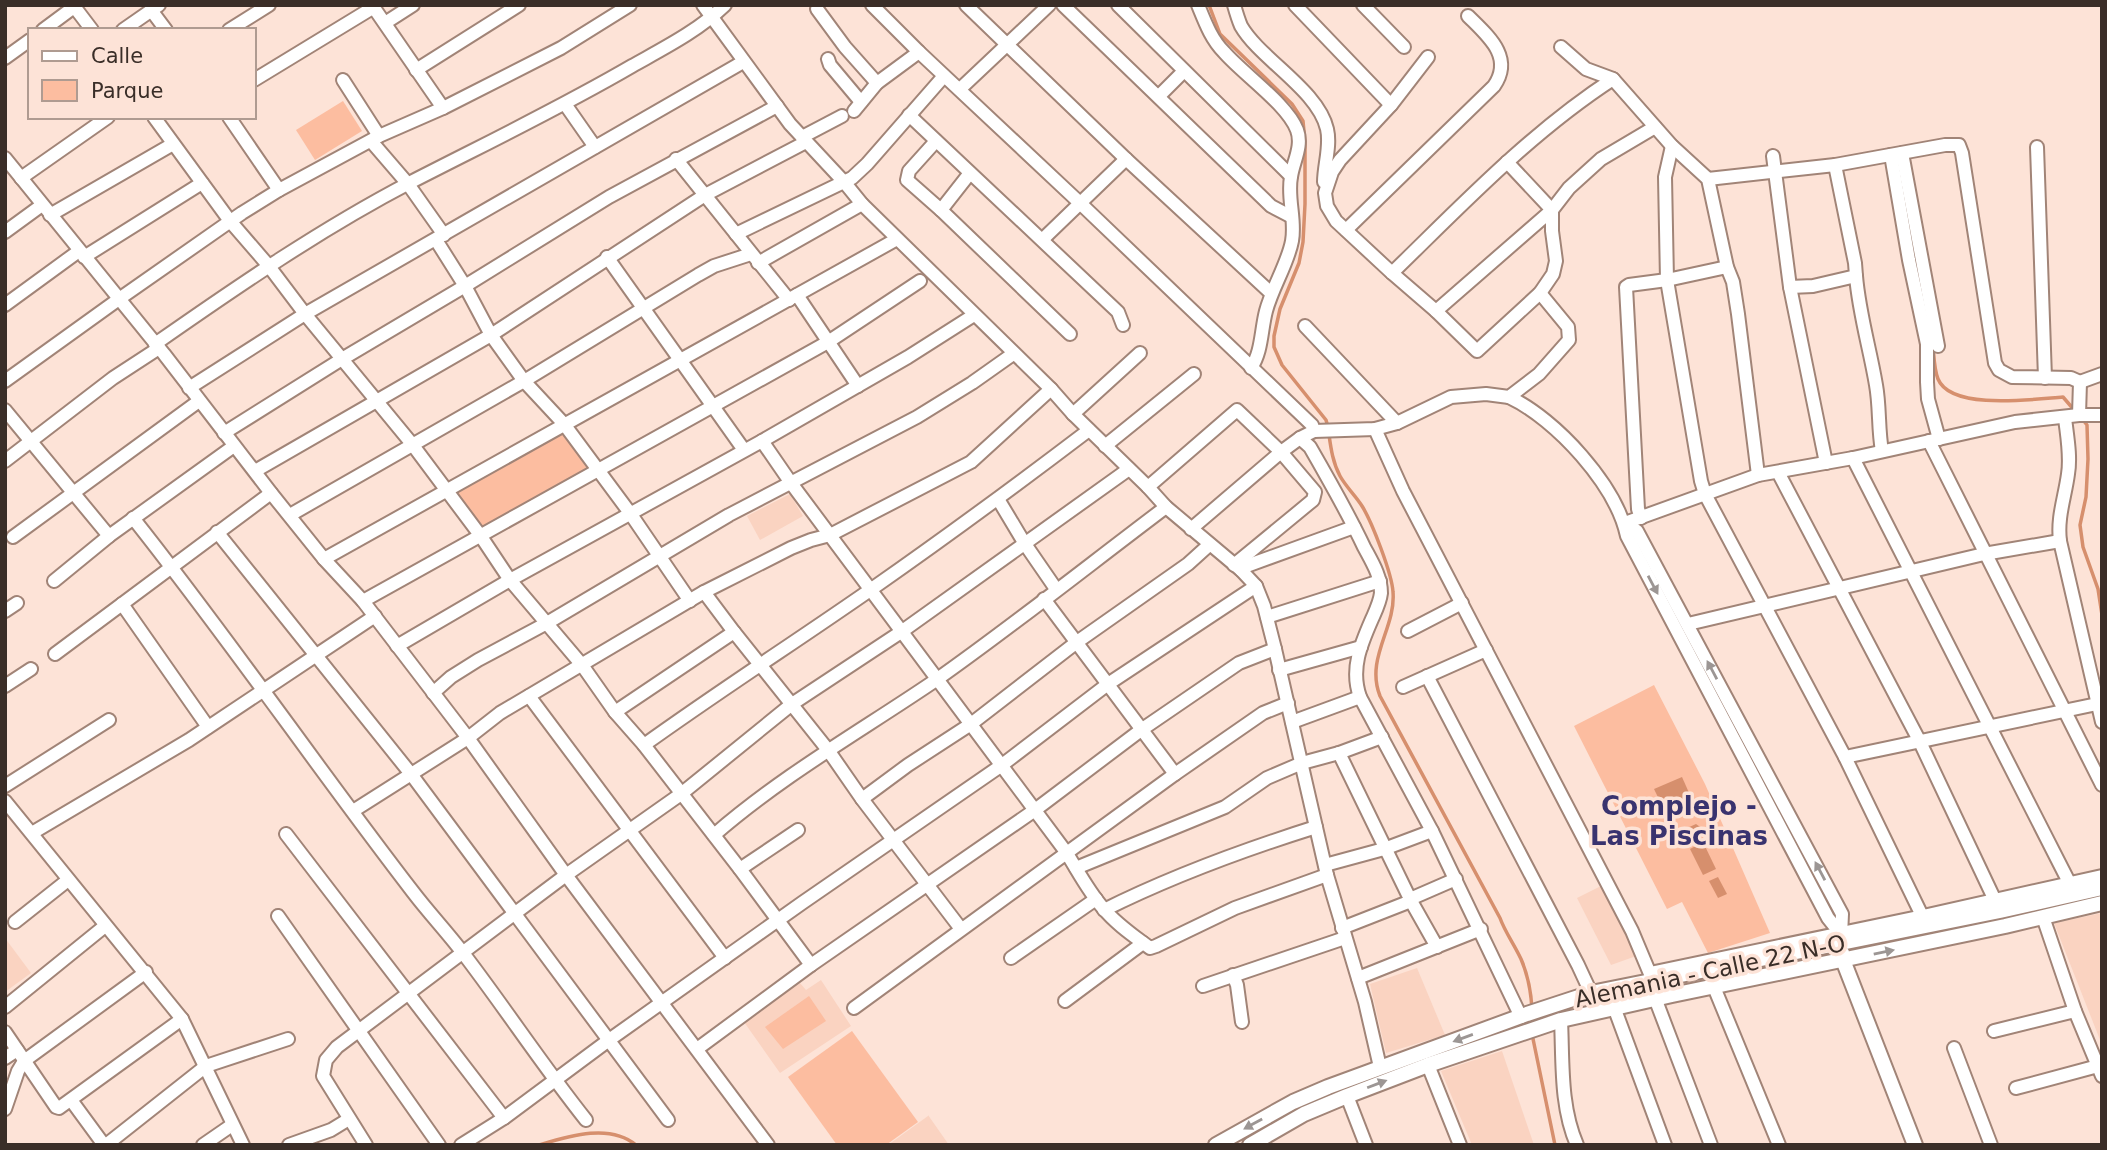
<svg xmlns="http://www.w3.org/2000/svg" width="2107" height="1150" font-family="'DejaVu Sans',sans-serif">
<rect width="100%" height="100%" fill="#fde3d7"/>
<g fill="#fad3c1">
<polygon points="790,494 803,516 760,540 747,516"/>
<polygon points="1603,885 1639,955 1611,965 1577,898"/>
<polygon points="2102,913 2102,1045 2054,923"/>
<polygon points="5,938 31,973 5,992"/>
<polygon points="1417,968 1445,1035 1386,1053 1370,984"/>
<polygon points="821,980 851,1026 780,1073 744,1022 800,983 806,990"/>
<polygon points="1502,1051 1534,1145 1472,1145 1441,1071"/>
<polygon points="928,1115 949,1145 888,1145 928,1116"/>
</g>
<g fill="#fcbda0">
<polygon points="343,101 362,131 315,160 296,130"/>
<polygon points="562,428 590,468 481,531 451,491"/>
<polygon points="1654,685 1705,784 1770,933 1708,953 1682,902 1667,909 1574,726"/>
<polygon points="809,996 826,1021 783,1049 765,1027"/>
<polygon points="852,1031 918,1122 886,1145 837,1145 788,1077"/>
</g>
<g fill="#d68f6d">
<polygon points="1682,777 1694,804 1667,816 1654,789"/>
<polygon points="1696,824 1703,829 1703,836 1683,845 1677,843 1674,835 1676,833"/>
<polygon points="1703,842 1716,869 1703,875 1690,849"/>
<polygon points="1718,877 1727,894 1718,898 1709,881"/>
</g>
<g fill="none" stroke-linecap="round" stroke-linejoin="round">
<g stroke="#d68f6d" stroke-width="3.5">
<polyline points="1209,5 1220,34 1292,104 1303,121 1305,142 1305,204 1303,242 1299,263 1280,309 1274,336 1274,347 1282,365 1326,420 1328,427"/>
<path d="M1933 346C1934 356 1934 369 1938 379 1951 411 2035 399 2063 397L2075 411"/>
<polyline points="2083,420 2087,425 2088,459 2086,497 2080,525 2083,547 2098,589 2102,615"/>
<path d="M1329 435C1331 449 1333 463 1340 476 1346 487 1356 496 1362 506 1372 522 1392 574 1393 592 1396 628 1365 658 1380 696L1500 918C1505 932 1514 944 1521 959 1528 975 1531 991 1532 1009"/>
<polyline points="1532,1034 1555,1145"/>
<path d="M539 1145C569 1136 610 1123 636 1145"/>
</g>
<g stroke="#a18477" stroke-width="16">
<g id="minor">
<polyline points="73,5 92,30"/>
<polyline points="372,5 443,108"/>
<polyline points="703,5 790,124 845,183 862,204 1051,389 1073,414 1148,487 1166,507 1241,570 1256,586 1264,606 1275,649 1327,875 1365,1002 1380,1067"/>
<polyline points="872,5 919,52 1081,204 1312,425 1314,431"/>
<polyline points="966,5 1126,159 1271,293"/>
<polyline points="1063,5 1271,206 1292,217"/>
<polyline points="1118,5 1291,176"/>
<path d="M1198 5C1205 22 1211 39 1224 52 1243 74 1287 104 1297 130 1303 146 1293 162 1291 177 1287 198 1296 220 1292 241 1288 263 1272 288 1266 311 1261 330 1262 352 1251 368"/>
<path d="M1234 5C1236 12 1238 19 1241 26 1260 59 1318 90 1327 129 1331 146 1324 165 1324 182"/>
<polyline points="1295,5 1391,105"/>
<polyline points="1363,5 1404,47"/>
<polyline points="817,9 845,47 877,83"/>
<polyline points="151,10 166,30"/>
<polyline points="385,23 413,5"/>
<polyline points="43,30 74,7"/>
<polyline points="123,30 159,5"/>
<polyline points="229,30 269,5"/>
<polyline points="1561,47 1586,69 1613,79 1672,146 1708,179 1727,267 1733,282 1738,314 1758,475"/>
<polyline points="1428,57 1391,105 1340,160 1332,172 1325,193 1327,206 1336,221 1392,273 1436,311 1477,351 1540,293 1553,274 1556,261 1552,231 1552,210 1507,162"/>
<polyline points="5,58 30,40"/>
<polyline points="828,59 830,65 861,102"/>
<polyline points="416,70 519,5"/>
<polyline points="254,80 374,7"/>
<polyline points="343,80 379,136"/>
<polyline points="960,89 1049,5"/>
<polyline points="1159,96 1184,71"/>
<polyline points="565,104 595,147"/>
<polyline points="854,111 877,83 919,52"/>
<polyline points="909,115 1118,312 1123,325"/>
<polyline points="154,117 230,221 268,265 305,314 412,444 480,535 510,580 582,665 615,712 644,745 740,869 811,965"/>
<polyline points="229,117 279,190"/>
<polyline points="802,137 842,116"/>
<polyline points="371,141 408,184 444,235"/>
<polyline points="936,141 909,171 907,180 941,210 1070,334"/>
<polyline points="1672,146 1665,177 1667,280 1701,481 1705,494 1845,757 1927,926"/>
<polyline points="2037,147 2045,378"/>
<polyline points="1902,153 1938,346"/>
<polyline points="1891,155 1909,260 1927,344 1927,382 1928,399 1939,439"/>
<polyline points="1773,156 1790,287 1826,463"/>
<polyline points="5,158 164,354 271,493 324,559 363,601 468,738 566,875 768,1145"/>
<polyline points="676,159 789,300"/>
<polyline points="21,178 108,117"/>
<polyline points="1708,179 1835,165 1945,145 1959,145 1962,153 1995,363 1999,370 2012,377 2071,378 2080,382 2079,415"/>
<polyline points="941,210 970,173"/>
<polyline points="50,215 173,144"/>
<path d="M1346 230 1494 86C1514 57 1488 36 1468 16"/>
<polyline points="5,232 42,205"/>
<polyline points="736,234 852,178 867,164 944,76"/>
<polyline points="1043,239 1126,159"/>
<polyline points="436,240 465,286 491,335 524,381 564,424 630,513 690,601"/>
<polyline points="84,257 202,183"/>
<polyline points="607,257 744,450"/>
<polyline points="758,263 862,204"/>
<path d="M1392 273C1462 205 1530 133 1613 79"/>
<path d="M1856 276C1859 313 1870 349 1876 385 1880 407 1878 429 1882 451"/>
<polyline points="1790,287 1813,286 1856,276 1855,263 1835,165"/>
<polyline points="797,295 858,386"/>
<polyline points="5,305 79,251"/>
<polyline points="1436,311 1552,210 1569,188 1601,159 1655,127"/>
<polyline points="1305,326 1397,423"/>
<path d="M155 344C238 286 321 229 411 182 485 144 560 108 632 66 664 48 698 31 725 5"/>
<polyline points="5,381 119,299 242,213 279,190 379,136 443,108 561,48 630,5"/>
<polyline points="2080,382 2102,374"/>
<polyline points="189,388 305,314 743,62"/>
<path d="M1509 397C1556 419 1616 485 1627 536L1828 918 1840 933"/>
<polyline points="5,410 109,536"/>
<polyline points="1073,414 1140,353"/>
<path d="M2065 418C2067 436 2071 456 2068 474 2065 497 2057 517 2060 541L2102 722"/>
<polyline points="1375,429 1403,491 1632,931 1653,981"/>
<polyline points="224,433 342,359 465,286 609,197 777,106"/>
<path d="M1300 438 1310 447C1329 480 1348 513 1364 547 1372 562 1381 576 1381 593 1380 602 1376 610 1372 619 1361 644 1350 669 1360 697L1432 831 1521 1017"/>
<path d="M762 441 791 483 1066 852C1078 871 1088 891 1103 908 1116 924 1134 936 1150 948L1156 946 1235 908 1327 875"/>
<polyline points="1929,441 2102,785"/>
<polyline points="1105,446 1194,374"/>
<polyline points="1853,458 2075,894"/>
<polyline points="5,461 113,378 159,348"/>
<polyline points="255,471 491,335 705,195 806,142"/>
<polyline points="1778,472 1920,742 2000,911"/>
<polyline points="1148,487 1237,410 1281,452 1315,492 1313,500 1234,565"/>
<polyline points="998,499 1025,544 1056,589"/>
<polyline points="290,515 524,381 698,275 714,266 751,254"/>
<path d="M133 518C230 640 318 769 413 892 429 913 447 932 463 953 505 1008 543 1066 586 1120"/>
<polyline points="1641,518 1638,509 1626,287 1629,285 1667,280 1727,267"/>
<polyline points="1625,523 1758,475 1853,458 2015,422 2079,415 2102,415"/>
<polyline points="1625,523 1637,531 1842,914 1841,936"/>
<polyline points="1191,529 1281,452 1300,438 1314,431 1375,429 1397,423 1451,397 1486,394 1509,397 1539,374 1569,340 1568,327 1540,293"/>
<polyline points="217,532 411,774 668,1120"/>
<polyline points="13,537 199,401"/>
<polyline points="324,559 897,239"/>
<polyline points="1241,570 1249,565 1354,527"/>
<polyline points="54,581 109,536 234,446"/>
<polyline points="704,592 734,632 828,750 862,799 961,929"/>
<polyline points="1044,599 1175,774"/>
<polyline points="363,601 828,342 920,281"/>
<polyline points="122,604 208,727"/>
<polyline points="5,611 17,603"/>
<polyline points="1267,617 1380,581"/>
<polyline points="1688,624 1984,554 2060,541"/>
<polyline points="1408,631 1462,603"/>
<polyline points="397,646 510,580 762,441 908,357 974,315"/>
<polyline points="55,654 271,493"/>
<polyline points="1279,670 1361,647"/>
<polyline points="1427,676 1578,965 1591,993"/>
<polyline points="5,686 31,669"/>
<polyline points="1403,687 1486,650"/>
<polyline points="433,693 451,677 478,660 547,623 729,515 917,417 972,383 1013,354"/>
<polyline points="529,696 725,958"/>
<polyline points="615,712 734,632"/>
<polyline points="1292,722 1360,697"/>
<path d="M644 745C719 691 797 641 873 588 946 537 1018 484 1089 430"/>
<polyline points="1339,753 1411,901 1342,928"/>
<polyline points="1845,757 2097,704"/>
<polyline points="5,786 109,720"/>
<polyline points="862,799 908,765 971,724 1077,642 1188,564 1209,545"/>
<polyline points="5,801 182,1019 243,1145"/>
<polyline points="353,811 468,738 500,713 704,592 791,548 811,540 830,535 971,462 1051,389"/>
<polyline points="32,833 189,740 375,616"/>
<polyline points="286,834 504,1118"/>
<path d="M714 835C783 775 861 731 936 680 1014 625 1089 565 1166 507"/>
<polyline points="1325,865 1384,849 1432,831"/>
<polyline points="1076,868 1225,807 1267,778 1302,763 1339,753 1382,737"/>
<polyline points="740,869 798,830"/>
<polyline points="1410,899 1456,879"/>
<polyline points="1411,901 1437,947"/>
<path d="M1104 910C1172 876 1243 850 1316 827"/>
<polyline points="278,916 439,1145"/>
<polyline points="2043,917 2075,1011 2102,1076"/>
<polyline points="15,922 68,880"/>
<polyline points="1011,958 1096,899"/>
<polyline points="1650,973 1923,916 2102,876"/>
<polyline points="1233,975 1237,985 1242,1022"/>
<polyline points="1358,978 1481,929"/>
<polyline points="1203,986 1345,938"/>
<polyline points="1714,987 1779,1145"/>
<polyline points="1655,998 1711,1145"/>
<polyline points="1065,1001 1143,943"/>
<polyline points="5,1007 105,926"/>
<polyline points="1614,1007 1665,1145"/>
<polyline points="854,1008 1175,774 1263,713 1288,703"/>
<path d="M1561 1020C1563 1062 1560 1106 1577 1145"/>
<polyline points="1994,1031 2075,1011"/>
<polyline points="5,1032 56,1107 59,1108 182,1019"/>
<polyline points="1954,1048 1991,1145"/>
<polyline points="697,1049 811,965 1035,810 1141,730 1239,663 1275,649"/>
<polyline points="5,1058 17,1050"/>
<polyline points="1428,1065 1460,1145"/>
<polyline points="2016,1088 2098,1066"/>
<polyline points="1347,1096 1366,1145"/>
<polyline points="71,1100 104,1145"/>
<polyline points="5,1109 18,1071 24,1061 146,972"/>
<polyline points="106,1145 206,1066 288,1039"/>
<polyline points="203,1145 232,1125"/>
<polyline points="289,1145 331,1130 349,1119"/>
<polyline points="366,1145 323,1076 326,1060 337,1047 566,875 681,794 792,704 901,632 1129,469"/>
<polyline points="461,1145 504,1118 609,1040 802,903 1002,765 1108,684 1256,586"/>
</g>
</g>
<g stroke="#a18477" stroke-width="18">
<g id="tertiary">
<polyline points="1842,953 1843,960 1915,1145"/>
<polyline points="1216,1145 1293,1102 1328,1087 1527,1014 1591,993 2000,911 2102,888"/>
<polyline points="1250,1145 1304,1114 1347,1096 1428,1065 1561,1020 1672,995 2005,926 2102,903"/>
</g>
</g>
<use href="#minor" stroke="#fff" stroke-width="12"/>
<use href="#tertiary" stroke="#fff" stroke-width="14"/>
</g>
<defs><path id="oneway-solid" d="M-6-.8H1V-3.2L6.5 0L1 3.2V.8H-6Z" transform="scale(1.75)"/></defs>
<g fill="#9c9694">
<use href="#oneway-solid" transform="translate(1653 585) rotate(62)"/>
<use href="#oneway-solid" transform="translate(1712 670) rotate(-118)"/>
<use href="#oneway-solid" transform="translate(1820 871) rotate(-118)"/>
<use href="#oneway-solid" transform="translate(1884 952) rotate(-12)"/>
<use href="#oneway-solid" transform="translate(1463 1038) rotate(160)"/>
<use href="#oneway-solid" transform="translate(1377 1084) rotate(-21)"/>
<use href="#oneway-solid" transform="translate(1253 1124) rotate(151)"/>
</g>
<g text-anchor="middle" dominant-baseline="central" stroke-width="7" stroke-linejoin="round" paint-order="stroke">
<g font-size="23" fill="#3a2e28" stroke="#fde3d7">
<text transform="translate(1710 971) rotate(-12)">Alemania - Calle 22 N-O</text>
</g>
<g font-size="26" font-weight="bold" fill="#39336f" stroke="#fde3d7">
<text x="1679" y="806">Complejo -<tspan x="1679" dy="30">Las Piscinas</tspan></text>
</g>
</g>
<rect width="2107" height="1150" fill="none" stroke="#3a2e28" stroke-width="14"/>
<rect x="28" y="28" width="228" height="91" fill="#fde3d7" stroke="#af9b91" stroke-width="2"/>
<rect x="42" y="51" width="35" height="10" fill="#ffffff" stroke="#af9b91" stroke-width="2"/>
<text x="91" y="63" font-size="21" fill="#3a2e28">Calle</text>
<rect x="42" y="80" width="35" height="21" fill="#fcbda0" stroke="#af9b91" stroke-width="2"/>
<text x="91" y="98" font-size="21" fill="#3a2e28">Parque</text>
</svg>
